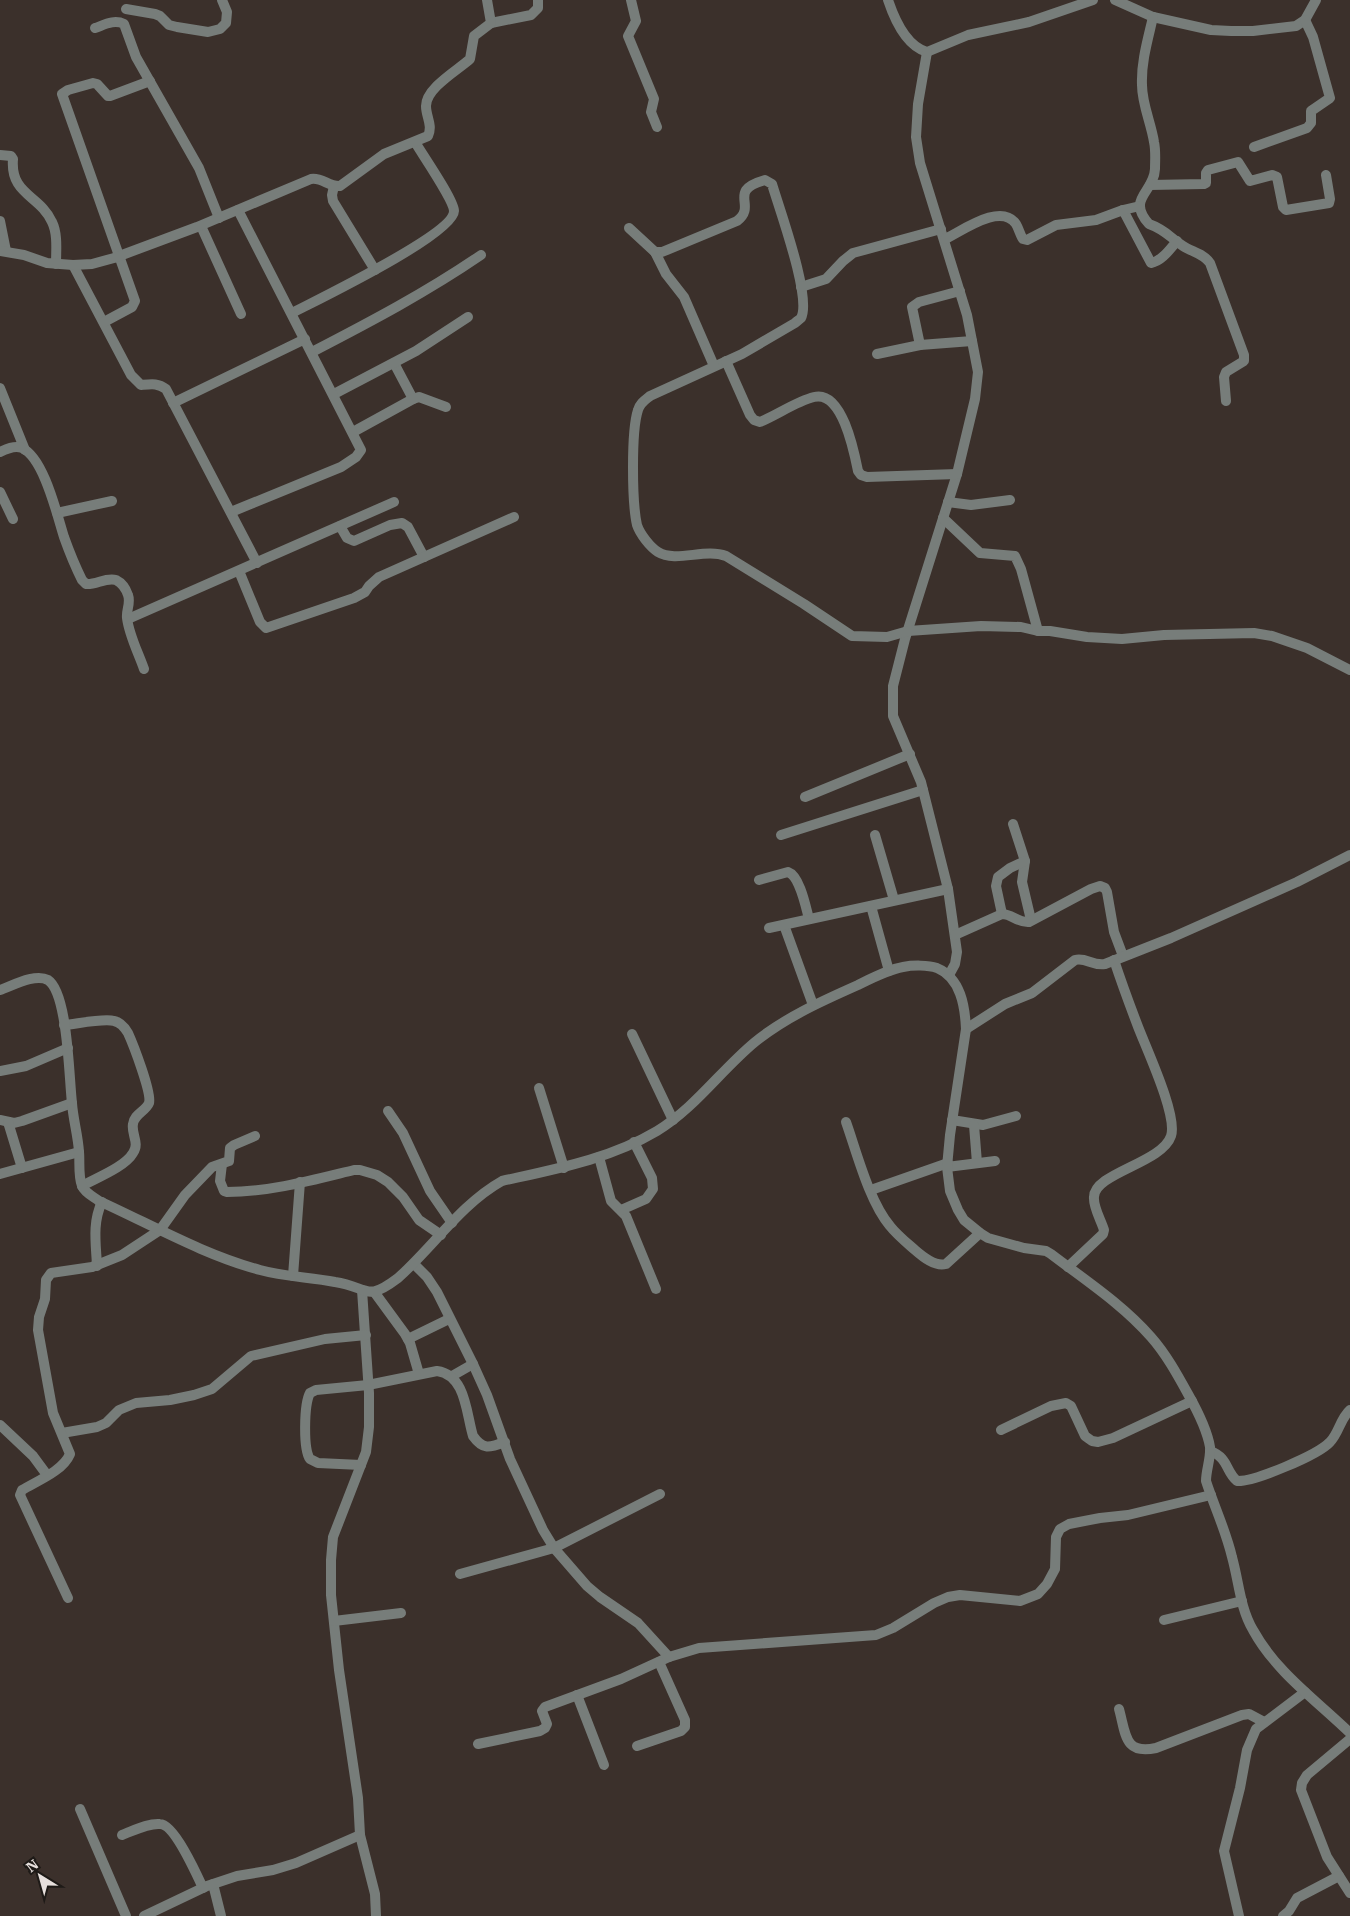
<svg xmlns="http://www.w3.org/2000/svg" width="1350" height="1916" font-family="'IBM Plex Serif',serif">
<rect width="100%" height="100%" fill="#3b302b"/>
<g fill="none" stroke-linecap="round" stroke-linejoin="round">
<g stroke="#777d7a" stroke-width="10">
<polyline points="631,0 636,21 628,36 654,99 651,112 657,127"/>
<path d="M888 0C894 18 906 46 927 52L968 35 1029 22 1093 0"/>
<polyline points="1115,0 1153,17 1211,30 1231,31 1253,31 1296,26 1305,20 1316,0"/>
<polyline points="126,9 155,14 160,16 169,25 177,27 208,32 220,29 226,23 227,12 222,0"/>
<path d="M1153 17C1148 39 1141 62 1142 85 1142 104 1151 123 1154 142 1156 151 1155 160 1155 169 1154 193 1126 198 1149 224 1166 230 1169 237 1183 246 1192 252 1203 253 1210 263L1244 355V361L1226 372 1224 377 1226 401"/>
<polyline points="491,23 531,15 538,8 538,0"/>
<path d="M95 28C104 25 114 19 124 24L136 57 199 168 219 218"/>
<polyline points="927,52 918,104 916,137 920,163 967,315 978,372 975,399 957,474 905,639 893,686 893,716 921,782 948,889 957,952 955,964 949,975"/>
<polyline points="1254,147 1307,128 1311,123 1311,111 1330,98 1313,37 1305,20"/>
<path d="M0 155 11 156 13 159C10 195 40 195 52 222 58 234 56 251 56 264"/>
<polyline points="1150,185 1204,184 1206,183 1206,173 1208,170 1238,162 1250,181 1272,175 1277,177 1283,207 1286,210 1329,203 1330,199 1326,175"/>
<polyline points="334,186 332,195 333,201 375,270"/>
<path d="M1123 210 1151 263C1162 261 1170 249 1177 241"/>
<polyline points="0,221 6,251"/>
<polyline points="201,226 241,314"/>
<path d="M629 228 655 252H662L737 221C758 205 726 191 765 180L772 184C779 208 812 298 801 318 799 320 797 321 795 323L742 354 650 396C645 400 640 403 638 410 631 431 632 503 637 525 640 534 650 547 658 552 676 563 705 548 726 556L804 604 852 636 887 637 908 631 981 626 1021 627 1038 631H1050L1087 637 1122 639 1164 635 1254 633 1272 636 1307 648 1350 670"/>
<path d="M945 239C962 231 1001 202 1016 224 1019 229 1020 235 1023 239L1027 240 1056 225 1096 220 1123 210 1140 206"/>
<polyline points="655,252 666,274 684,297 714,366"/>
<path d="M73 265 131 375 141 385C152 384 158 383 166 389L257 563"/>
<polyline points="801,287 826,279 843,261 853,253 941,229"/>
<path d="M292 313C315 301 454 234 454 211 454 200 422 154 415 142"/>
<polyline points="104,322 132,307 135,301 62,94 68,90 93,83 97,84 108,96 110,96 150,81"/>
<polyline points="920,345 912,307 919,302 960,291"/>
<path d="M312 352C370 322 427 292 481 255"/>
<polyline points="877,354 920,345 972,341"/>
<path d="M726 361 750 415 754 420 760 422C777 415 797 401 814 397 842 390 854 451 858 471L861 475 867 477 957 474"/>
<polyline points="394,363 413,399"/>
<polyline points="0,388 25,450"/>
<polyline points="334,394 416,351 468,317"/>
<polyline points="173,403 305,339"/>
<polyline points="353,432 413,399 419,397 446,407"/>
<path d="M0 452C6 449 15 445 22 448 44 458 57 515 64 537 69 551 75 566 82 580L86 584C96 585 106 577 116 580 122 583 126 589 128 595 131 603 126 610 127 618 129 635 138 652 144 669"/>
<polyline points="0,492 13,519"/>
<polyline points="948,502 971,505 1010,500"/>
<polyline points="231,512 341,467 356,457 361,450 238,210"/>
<polyline points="57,513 112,501"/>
<polyline points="943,518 980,553 1015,556 1021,569 1038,631"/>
<polyline points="340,526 347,538 354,541 390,525 402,523 408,527 424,557"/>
<polyline points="239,571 260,622 266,628 354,598 365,592 369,586 379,577 514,517"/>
<polyline points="128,619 394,502"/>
<polyline points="805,797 910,754"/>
<polyline points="1013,824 1025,861 1022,882 1031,920"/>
<polyline points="781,835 923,790"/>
<polyline points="875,835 894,900"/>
<path d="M759 880 788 872C800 876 806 908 809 919"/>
<polyline points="871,906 889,971"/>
<polyline points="1002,914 996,886 998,877 1010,868 1025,861"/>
<polyline points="784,925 813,1005"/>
<polyline points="769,928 948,889"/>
<path d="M955 935 1002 914C1012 914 1018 923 1029 922L1091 889 1100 886 1105 888 1107 892 1114 932 1123 956"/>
<path d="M64 1025C76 1024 104 1018 114 1021 120 1022 125 1028 128 1033 133 1044 152 1093 149 1103 146 1111 134 1114 133 1124 131 1134 140 1143 133 1153 125 1167 96 1178 82 1186"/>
<path d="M966 1029 1005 1004 1032 993 1075 960C1086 957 1092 966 1105 964L1171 938 1297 882 1350 855"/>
<polyline points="632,1034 673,1120"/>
<polyline points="0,1071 26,1066 68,1048"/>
<polyline points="539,1088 564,1168"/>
<polyline points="388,1111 403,1133 430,1191 452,1223"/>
<polyline points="0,1120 14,1123 22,1121 72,1103"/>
<polyline points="952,1120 983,1125 1016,1116"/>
<polyline points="8,1122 22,1168"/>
<path d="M846 1122C857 1153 869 1201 890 1226 897 1235 907 1243 915 1250 923 1257 935 1267 946 1264L980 1233"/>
<polyline points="974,1125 977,1163"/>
<polyline points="599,1157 611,1201 626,1216 656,1289"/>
<path d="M222 1164 220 1181 224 1191 227 1192C270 1192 313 1180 354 1170H360L377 1175 388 1182 403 1197 419 1220 441 1235"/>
<polyline points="947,1167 995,1161"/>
<polyline points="0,1174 79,1152"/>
<polyline points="871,1190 948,1163"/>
<polyline points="621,1210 646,1199 653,1189 652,1178 634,1142"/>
<polyline points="414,1264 427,1277 437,1292 473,1364 487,1395 510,1459 543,1530 554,1548 587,1586 600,1597 638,1623 669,1657"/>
<path d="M97 1266C96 1244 92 1223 102 1202"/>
<path d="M1068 1267 1103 1234 1104 1230C1101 1220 1093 1207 1094 1197 1094 1173 1162 1163 1171 1136 1178 1115 1145 1046 1137 1024 1129 1003 1121 981 1114 960"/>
<polyline points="293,1276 300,1182"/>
<polyline points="362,1290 369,1393 369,1427 366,1452 333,1537 331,1560 331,1595 339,1670 358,1798 360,1835 375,1894 376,1916"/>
<polyline points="375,1293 405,1334 410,1343 419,1374"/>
<polyline points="408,1339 449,1319"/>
<polyline points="452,1376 473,1364"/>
<polyline points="0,1425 33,1456 47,1475"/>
<polyline points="1001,1430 1051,1406 1066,1403 1071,1406 1085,1436 1092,1441 1098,1442 1113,1438 1192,1401"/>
<polyline points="62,1433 97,1427 106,1423 119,1410 136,1403 170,1400 194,1395 212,1389 251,1356 325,1339 366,1335"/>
<path d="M1210 1451C1229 1458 1225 1471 1237 1481 1254 1482 1318 1455 1330 1442 1339 1433 1340 1419 1350 1410"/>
<path d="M361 1465 318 1463 310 1459C303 1449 304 1404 310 1393L316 1390 368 1385 437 1371C466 1375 466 1413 473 1436 483 1450 489 1448 505 1442"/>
<polyline points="460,1574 554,1548 660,1494"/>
<path d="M68 1598 20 1495 22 1490C37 1481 63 1471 70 1454L53 1413 38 1330 39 1317 45 1299 46 1280 51 1273 92 1267 122 1255 160 1230 185 1195 212 1167 229 1161 230 1148 234 1145 255 1136"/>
<polyline points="1164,1620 1242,1601"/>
<polyline points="334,1621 401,1613"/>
<polyline points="577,1695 604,1765"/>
<path d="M1119 1709C1126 1734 1124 1755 1156 1748L1242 1715 1249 1714 1264 1722"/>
<polyline points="1350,1739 1307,1775 1302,1783 1301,1790 1327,1857 1350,1893"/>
<polyline points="478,1744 540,1731 545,1728 547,1724 542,1711 545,1707 621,1679 669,1657 699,1648 876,1635 893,1628 934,1603 948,1597 960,1595 1020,1601 1038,1594 1047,1584 1055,1569 1056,1537 1060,1529 1069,1524 1100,1518 1128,1515 1211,1495"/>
<polyline points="637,1746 681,1731 685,1727 685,1720 659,1662"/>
<polyline points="80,1809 126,1916"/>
<path d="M122 1835C133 1831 148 1823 160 1824 174 1824 197 1875 203 1888"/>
<polyline points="213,1884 221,1916"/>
<polyline points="144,1916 207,1886 237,1876 273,1870 296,1863 360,1835"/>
<polyline points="1239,1916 1224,1851 1240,1788 1247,1750 1256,1729 1305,1692"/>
<polyline points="1283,1916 1289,1911 1297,1898 1339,1876"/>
</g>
<g stroke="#777d7a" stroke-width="10">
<path d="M0 251 24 255 47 263 73 265 92 264 114 258 197 227 311 179C322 177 329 187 340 186L384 154 428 136C433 125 426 117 426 106 426 88 458 70 470 59L474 36 491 23 487 0"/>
<path d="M0 990C12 986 35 973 48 980 68 993 69 1079 72 1103 73 1119 78 1135 79 1152 80 1162 78 1176 82 1186 85 1193 94 1197 99 1201 152 1225 204 1255 260 1270 285 1277 311 1277 335 1282 369 1287 365 1303 398 1278 433 1247 461 1204 502 1181 556 1169 610 1159 657 1131 695 1108 721 1070 755 1042 786 1017 822 1001 858 985 872 978 887 970 903 967 913 965 928 965 937 968 961 978 965 1007 966 1029L950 1135 947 1167 950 1191 958 1210 964 1220 980 1233 988 1238 1024 1248 1046 1251 1051 1254C1085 1280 1122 1304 1151 1337 1166 1354 1177 1374 1188 1394 1197 1410 1207 1429 1210 1447 1211 1458 1206 1470 1206 1481 1214 1506 1226 1531 1232 1557 1239 1582 1240 1608 1253 1630 1276 1672 1316 1700 1350 1733"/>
</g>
</g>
<g transform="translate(40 1876) rotate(323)" stroke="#1e1a17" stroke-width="4" paint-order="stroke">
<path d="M0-4L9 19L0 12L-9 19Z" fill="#e7e0dd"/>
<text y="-8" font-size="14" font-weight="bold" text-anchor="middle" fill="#e7e0dd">N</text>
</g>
</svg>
